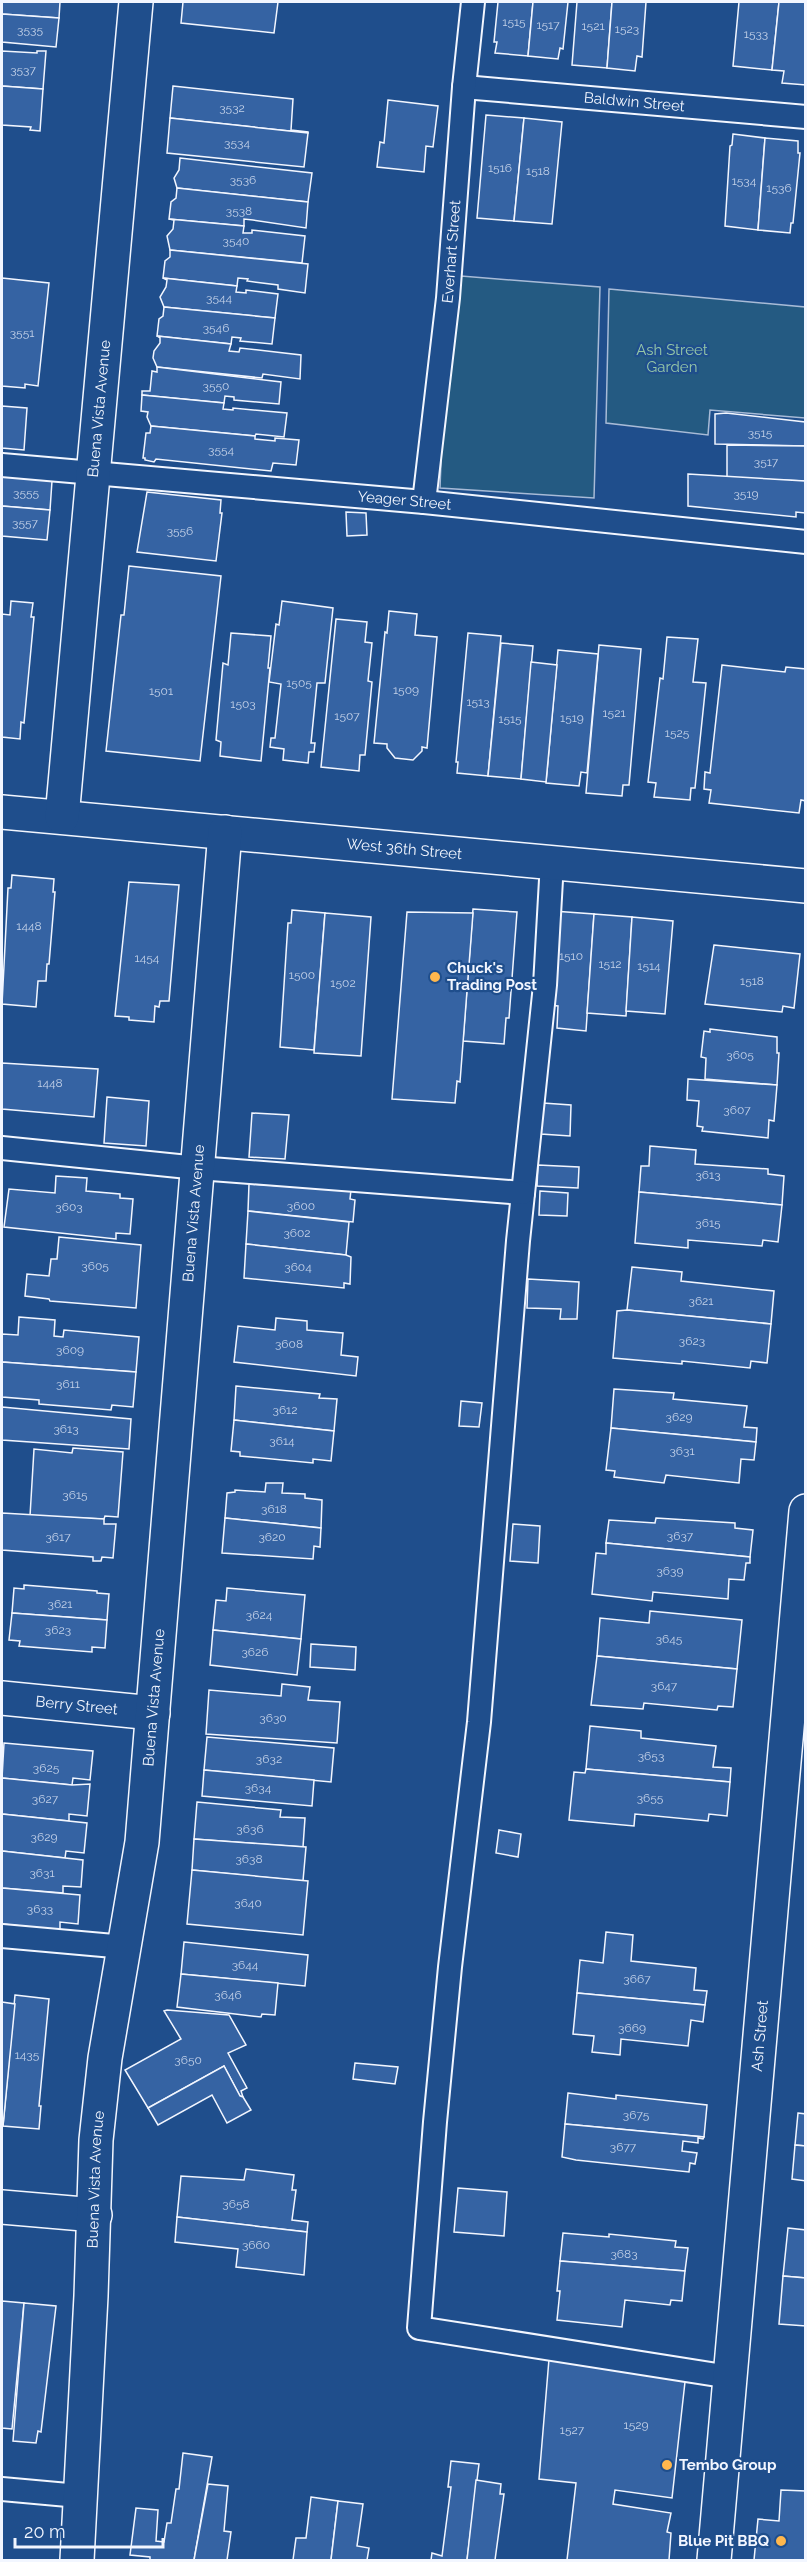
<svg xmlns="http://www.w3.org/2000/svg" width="807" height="2562" font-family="Raleway,sans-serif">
<rect width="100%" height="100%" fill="#1f4e8c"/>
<g fill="#245a82" stroke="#a8bbd7" stroke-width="1.5">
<polygon points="461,276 600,287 594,498 440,488 443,410"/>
<polygon points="609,289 805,307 805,418 710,410 708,435 606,423"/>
</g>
<g fill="#3563a3" stroke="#f2f6ff" stroke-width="1.5">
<polygon points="2,2 60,2 59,18 2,14"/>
<polygon points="183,2 278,2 274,33 181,23"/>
<polygon points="498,2 533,2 528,56 495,53 497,42 494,42"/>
<polygon points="533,2 568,2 563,49 560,48 558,59 528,56"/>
<polygon points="577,2 612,2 607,68 572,65"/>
<polygon points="612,2 646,2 642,57 637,56 635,71 607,68"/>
<polygon points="739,2 779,2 772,70 733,66"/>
<polygon points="779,2 806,2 806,85 782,83 784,71 772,70"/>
<polygon points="2,14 59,18 56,47 2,42"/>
<polygon points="2,51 37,53 37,51 46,51 43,89 2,86"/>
<polygon points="2,86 43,89 40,131 30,130 31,127 2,125"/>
<polygon points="173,86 293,99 291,130 308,132 308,133 170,118"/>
<polygon points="388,100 438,106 433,147 426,146 424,172 377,167 380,142 384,143"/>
<polygon points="486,115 524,118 514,221 477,218"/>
<polygon points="170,118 308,133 304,167 167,153"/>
<polygon points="524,118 562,122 552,224 514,221"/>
<polygon points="733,134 765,138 758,230 725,226 730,146 732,145"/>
<polygon points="765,138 798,141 798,153 800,153 793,223 791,223 790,233 758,230"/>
<polygon points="180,158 312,173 308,202 177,188 174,178 179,170"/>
<polygon points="177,188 308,202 306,228 253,220 244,219 244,226 169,219 171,202 176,198"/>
<polygon points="169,219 244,226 243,233 252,233 252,230 305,236 302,263 170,250 167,236 173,229 174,220"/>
<polygon points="170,250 308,264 305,293 278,289 278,285 247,281 248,279 238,278 237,286 163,278 165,261 170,257"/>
<polygon points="2,278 49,283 38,386 25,384 25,388 2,386"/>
<polygon points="163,278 237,286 236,292 246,293 246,290 278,294 275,318 164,307 160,297 166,287 167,280"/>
<polygon points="164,307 275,318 272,344 240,341 241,338 232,337 231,344 157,336 159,319 163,316"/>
<polygon points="157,336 231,344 229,351 239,352 240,348 301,355 300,379 263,374 262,378 157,367 153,358 154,351 160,343 160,338"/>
<polygon points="157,367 281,382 279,404 234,400 234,397 225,396 224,403 142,395 142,391 150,391 152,371 157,372"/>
<polygon points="142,395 224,403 223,409 233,410 233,408 287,413 284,437 256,434 255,436 151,426 147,417 148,412 141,411"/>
<polygon points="2,406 27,408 24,450 2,448"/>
<polygon points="726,413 805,422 805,446 715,444 715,414"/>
<polygon points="151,426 255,436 255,439 275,441 275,438 299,440 296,465 273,463 271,471 156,459 154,462 145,460 145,458 143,458 146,433 150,433"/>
<polygon points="727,445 805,446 805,481 727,478"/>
<polygon points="688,474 805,481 805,513 796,512 796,517 688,506"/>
<polygon points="2,476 52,481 50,510 2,506"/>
<polygon points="147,492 221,500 220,513 222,513 216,561 137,552"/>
<polygon points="2,506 50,510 47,540 2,536"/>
<polygon points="346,512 366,513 367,535 347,536"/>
<polygon points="129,566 221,576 200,761 106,751 121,615 124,615"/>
<polygon points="11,601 33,603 31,617 34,617 24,723 21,722 20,739 2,737 2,614 10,615"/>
<polygon points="282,601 333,608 325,683 317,683 311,743 315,743 314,752 309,752 308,763 283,760 284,749 270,747 271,738 275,738 281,684 269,682 276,624 279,625"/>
<polygon points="389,611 417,614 415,635 437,637 427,748 422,747 422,751 413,760 395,758 387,748 387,744 374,743 385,632 387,633"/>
<polygon points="336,619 367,622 365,642 372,643 368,681 372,682 365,755 360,755 359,771 321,767"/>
<polygon points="231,633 271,636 268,668 270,668 261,761 220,756 221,742 216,740 223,663 228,665"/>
<polygon points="468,633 501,636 488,776 457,773 458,762 456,762"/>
<polygon points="667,637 698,639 693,682 706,683 695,788 691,788 690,800 654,797 656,783 648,782 660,678 663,679"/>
<polygon points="501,643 533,646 521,779 488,776"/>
<polygon points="599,645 641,649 629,785 623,785 622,796 586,793"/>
<polygon points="558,650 598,654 587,773 581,772 579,786 546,783"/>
<polygon points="531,662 557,665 546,782 521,779"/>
<polygon points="722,665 785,672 786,667 806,669 806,801 801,800 799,813 709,803 711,790 704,789 705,772 710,773"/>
<polygon points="12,875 54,879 53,892 55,892 49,964 47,964 46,981 38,981 36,1007 2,1004 8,888 11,888"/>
<polygon points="129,882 179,885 169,1001 160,1001 159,1007 155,1006 154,1022 129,1020 129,1017 115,1016"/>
<polygon points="473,909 517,912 509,1018 506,1018 504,1044 463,1041"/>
<polygon points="292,910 325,913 314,1050 280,1047 288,923 291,923"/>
<polygon points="553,911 594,914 586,1031 557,1028 558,1006 549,1005"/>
<polygon points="407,912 473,913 460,1082 457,1081 455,1103 392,1099"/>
<polygon points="325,913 371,917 361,1056 314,1053"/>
<polygon points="594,914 632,917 626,1016 587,1013"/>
<polygon points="632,917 673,921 665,1014 626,1011"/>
<polygon points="714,945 800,954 794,1008 783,1006 782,1012 705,1004"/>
<polygon points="710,1029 777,1037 777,1053 779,1053 777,1085 705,1079 706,1058 701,1057 704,1031 710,1032"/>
<polygon points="2,1063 98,1069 94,1117 2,1109"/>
<polygon points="688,1079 777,1085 774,1121 769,1120 768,1138 702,1131 703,1127 697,1126 699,1101 687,1100"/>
<polygon points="107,1097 149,1101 146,1146 104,1143"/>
<polygon points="543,1103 571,1105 570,1136 541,1134"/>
<polygon points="252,1113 289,1115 285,1159 249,1157"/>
<polygon points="650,1146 696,1150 695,1164 768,1169 768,1174 784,1176 782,1205 639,1192 641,1166 649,1166"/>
<polygon points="538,1165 579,1167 578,1188 537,1186"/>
<polygon points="56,1176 87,1178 86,1191 120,1194 120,1198 133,1199 130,1234 116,1233 116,1239 4,1227 9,1189 55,1193"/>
<polygon points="249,1184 351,1190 350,1199 355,1200 353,1222 248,1211"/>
<polygon points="540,1191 568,1193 567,1216 539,1215"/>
<polygon points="639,1192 782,1205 778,1242 763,1240 762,1246 688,1240 688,1248 635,1243"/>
<polygon points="248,1211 349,1222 346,1255 246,1244"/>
<polygon points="59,1237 141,1245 136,1308 50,1301 49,1299 25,1296 27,1274 49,1276 51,1259 57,1259"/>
<polygon points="246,1244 346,1255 351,1257 350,1284 344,1283 344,1288 244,1278"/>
<polygon points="632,1267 682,1272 681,1281 774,1291 771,1324 627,1310"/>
<polygon points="528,1279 579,1282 577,1319 560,1319 561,1309 527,1308"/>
<polygon points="627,1310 771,1324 767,1363 751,1361 750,1368 682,1361 682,1364 613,1358 617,1311"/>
<polygon points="19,1317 55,1320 54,1336 63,1337 64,1330 139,1337 136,1372 2,1362 2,1334 18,1335"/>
<polygon points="276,1318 307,1321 307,1330 343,1333 341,1355 358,1357 356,1376 234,1362 238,1326 275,1330"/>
<polygon points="2,1362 136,1372 133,1407 112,1405 111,1410 39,1404 39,1400 2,1397"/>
<polygon points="236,1386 320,1394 319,1398 337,1399 334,1431 234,1420"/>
<polygon points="614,1389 674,1393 673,1399 747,1406 744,1427 757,1428 756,1442 611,1428"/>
<polygon points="461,1401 482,1403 479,1427 459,1426"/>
<polygon points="2,1407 131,1419 129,1449 2,1440"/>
<polygon points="234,1420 334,1431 331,1461 313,1459 313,1463 240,1456 240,1452 231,1451"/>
<polygon points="611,1428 756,1442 754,1460 741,1459 739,1483 666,1475 664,1483 614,1477 615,1471 606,1470"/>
<polygon points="73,1448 123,1452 118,1517 105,1516 104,1519 30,1516 34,1449 72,1453"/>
<polygon points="266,1483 283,1483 282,1493 305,1494 305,1498 322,1500 321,1528 225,1518 227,1493 235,1492 235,1490 265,1492"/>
<polygon points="2,1513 104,1519 104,1524 116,1524 113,1558 102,1557 101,1561 93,1561 93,1557 2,1550"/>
<polygon points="225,1518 321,1528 320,1547 314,1546 313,1559 222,1553"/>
<polygon points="656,1518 735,1523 735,1528 753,1530 750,1557 606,1543 609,1520 655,1523"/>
<polygon points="513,1524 540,1526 538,1563 510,1561"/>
<polygon points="606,1543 750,1557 750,1563 746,1563 744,1580 729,1579 728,1599 653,1592 652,1601 592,1594 596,1553 606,1554"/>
<polygon points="24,1585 97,1591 97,1593 109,1594 107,1620 12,1613 14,1588 24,1589"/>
<polygon points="227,1588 305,1595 301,1639 213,1630 216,1600 226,1601"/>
<polygon points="650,1611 742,1620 737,1669 597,1656 600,1618 649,1623"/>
<polygon points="12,1613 107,1620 105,1648 92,1647 92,1652 19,1646 20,1641 9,1640"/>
<polygon points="213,1630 301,1639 297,1675 210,1665"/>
<polygon points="311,1644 356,1647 355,1670 310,1667"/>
<polygon points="597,1656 737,1669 733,1707 718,1706 717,1710 644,1703 643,1709 591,1705"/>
<polygon points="282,1684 310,1687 308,1700 340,1702 337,1743 206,1734 209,1690 281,1696"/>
<polygon points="590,1726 641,1731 641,1738 716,1746 713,1767 731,1768 730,1782 586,1769"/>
<polygon points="207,1737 334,1748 331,1782 204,1770"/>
<polygon points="4,1743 93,1751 90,1780 73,1778 72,1785 2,1778"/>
<polygon points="586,1769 730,1782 727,1816 709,1814 708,1821 635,1814 634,1826 569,1820 574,1772 585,1773"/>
<polygon points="204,1770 314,1780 312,1806 202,1796"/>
<polygon points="2,1778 72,1785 90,1784 87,1816 69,1814 69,1821 2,1814"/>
<polygon points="197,1802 281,1810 280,1817 305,1818 303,1847 194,1839"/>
<polygon points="2,1814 87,1823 84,1853 66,1851 65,1858 2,1851"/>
<polygon points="499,1830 521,1834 518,1857 496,1853"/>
<polygon points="194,1839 306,1847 303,1881 192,1870"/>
<polygon points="2,1851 83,1860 81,1887 63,1886 63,1893 2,1888"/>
<polygon points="192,1870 308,1881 303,1935 187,1924"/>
<polygon points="2,1888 80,1895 78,1924 60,1922 60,1930 2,1924"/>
<polygon points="606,1932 633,1935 631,1961 696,1968 694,1990 707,1991 705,2005 577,1993 580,1960 603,1963"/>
<polygon points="184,1942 308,1955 305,1986 181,1974"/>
<polygon points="181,1974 278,1983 275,2015 262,2014 261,2017 177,2007"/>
<polygon points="577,1993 705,2005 703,2022 691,2020 688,2046 621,2039 620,2055 592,2052 594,2036 573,2034"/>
<polygon points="15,1995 49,1999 39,2106 41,2106 39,2129 3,2126"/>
<polygon points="2,2002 15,2004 3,2126 2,2126"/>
<polygon points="167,2010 229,2015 246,2045 228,2053 247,2088 241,2091 243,2097 240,2096 224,2066 148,2108 125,2070 181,2039 164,2011"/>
<polygon points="355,2063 398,2067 395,2084 353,2079"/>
<polygon points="224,2066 240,2096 243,2097 251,2110 227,2123 212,2095 158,2125 148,2108"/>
<polygon points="568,2093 616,2099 616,2095 707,2105 704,2137 565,2124"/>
<polygon points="798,2113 806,2114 806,2146 795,2145"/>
<polygon points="565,2124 704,2137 703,2139 698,2138 698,2143 683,2141 682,2151 697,2153 695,2164 690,2163 689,2172 576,2160 562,2157"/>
<polygon points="795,2145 806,2146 806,2181 792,2179"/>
<polygon points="246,2169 294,2175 292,2190 296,2190 292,2220 308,2222 307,2232 177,2217 181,2176 244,2180"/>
<polygon points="458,2188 507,2192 504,2236 454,2232"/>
<polygon points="177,2217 307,2232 304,2275 236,2267 238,2249 175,2242"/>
<polygon points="788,2228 806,2230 806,2278 783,2276"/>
<polygon points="563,2233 609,2237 609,2234 676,2241 675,2247 688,2248 685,2271 560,2261"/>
<polygon points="560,2261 685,2271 682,2301 671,2300 670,2305 625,2300 622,2327 557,2320 560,2291 557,2291"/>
<polygon points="783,2276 806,2278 806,2326 779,2324"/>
<polygon points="2,2301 24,2303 12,2429 2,2428"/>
<polygon points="24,2303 56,2306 41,2432 38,2431 36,2443 13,2441"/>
<polygon points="549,2359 686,2373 672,2498 615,2490 613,2504 671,2513 667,2532 671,2533 669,2560 567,2560 576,2483 539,2479"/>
<polygon points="183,2453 212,2457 194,2560 150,2560 150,2557 130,2555 136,2508 158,2510 156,2541 164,2542 167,2523 171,2523 176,2489 179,2489"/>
<polygon points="451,2461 479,2464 467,2560 431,2560 432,2553 442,2556 451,2487 448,2487"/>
<polygon points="476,2480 501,2484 500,2494 504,2494 495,2560 467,2560"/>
<polygon points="208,2484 228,2486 224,2531 231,2532 227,2560 194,2560"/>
<polygon points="781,2490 806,2491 806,2560 754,2560 758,2519 779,2521"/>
<polygon points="311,2497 338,2501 331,2560 293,2560 296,2538 306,2538"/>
<polygon points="338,2501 363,2504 357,2546 369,2548 367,2560 331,2560"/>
</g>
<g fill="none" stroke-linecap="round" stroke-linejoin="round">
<g stroke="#f2f6ff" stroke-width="26">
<g id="service">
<path id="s1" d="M464 87 806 117"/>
<path id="s2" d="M2 465 424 502 806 542"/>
<path id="s3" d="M424 502 448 298 464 87 473 2"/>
<polyline points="552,862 545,985 518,1241 479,1722 450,1967 435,2122 419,2328 730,2377"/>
<polyline points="2,1148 198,1168 523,1193"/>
<polyline points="2,1936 125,1947"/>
<polyline points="2,2489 79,2496"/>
</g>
</g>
<g stroke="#f2f6ff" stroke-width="36">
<g id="minor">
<path id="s4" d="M2 812 806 886"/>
<path id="s5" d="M62 817 136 2"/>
<path id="s6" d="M2 1698 153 1713"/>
<polyline points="2,2207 95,2215"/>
<path id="s7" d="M77 2560 91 2296 96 2140 105 2058 142 1842 225 832"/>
<path id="s8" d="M714 2560 806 1511"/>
</g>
</g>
<use href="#service" stroke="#1f4e8c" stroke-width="22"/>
<use href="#minor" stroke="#1f4e8c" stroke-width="33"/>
</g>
<g fill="#ffb74d" stroke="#1f4e8c" stroke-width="2">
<circle cx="435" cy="977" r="6"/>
<circle cx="667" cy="2465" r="6"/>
<circle cx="781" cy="2541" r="6"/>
</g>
<g text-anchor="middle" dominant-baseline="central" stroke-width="4.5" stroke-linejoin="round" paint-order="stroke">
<g font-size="12" fill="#c3d1e8">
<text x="514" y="22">1515</text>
<text x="548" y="25">1517</text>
<text x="593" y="26">1521</text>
<text x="627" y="29">1523</text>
<text x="30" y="30">3535</text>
<text x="756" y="34">1533</text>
<text x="23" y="70">3537</text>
<text x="232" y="108">3532</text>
<text x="237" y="143">3534</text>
<text x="500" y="168">1516</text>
<text x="538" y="171">1518</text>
<text x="243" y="180">3536</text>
<text x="744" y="181">1534</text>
<text x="779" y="188">1536</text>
<text x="239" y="211">3538</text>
<text x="236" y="241">3540</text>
<text x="219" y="298">3544</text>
<text x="216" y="328">3546</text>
<text x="22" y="333">3551</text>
<text x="216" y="386">3550</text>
<text x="760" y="433">3515</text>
<text x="221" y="450">3554</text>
<text x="766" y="462">3517</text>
<text x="26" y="493">3555</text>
<text x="746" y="494">3519</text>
<text x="25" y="523">3557</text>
<text x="180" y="531">3556</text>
<text x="299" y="683">1505</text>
<text x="406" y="690">1509</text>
<text x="161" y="691">1501</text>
<text x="478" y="702">1513</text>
<text x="243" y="704">1503</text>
<text x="614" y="713">1521</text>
<text x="347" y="716">1507</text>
<text x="572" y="718">1519</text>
<text x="510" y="719">1515</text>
<text x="677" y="733">1525</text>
<text x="29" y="926">1448</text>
<text x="571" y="956">1510</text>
<text x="147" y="958">1454</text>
<text x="610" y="964">1512</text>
<text x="649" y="966">1514</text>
<text x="302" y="975">1500</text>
<text x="752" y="981">1518</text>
<text x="343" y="983">1502</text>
<text x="740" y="1055">3605</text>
<text x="50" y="1083">1448</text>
<text x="737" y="1110">3607</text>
<text x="708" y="1175">3613</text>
<text x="301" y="1206">3600</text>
<text x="69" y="1207">3603</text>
<text x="708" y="1223">3615</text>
<text x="297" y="1233">3602</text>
<text x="95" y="1266">3605</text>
<text x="298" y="1267">3604</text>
<text x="701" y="1301">3621</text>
<text x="692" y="1341">3623</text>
<text x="289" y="1344">3608</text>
<text x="70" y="1350">3609</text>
<text x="68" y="1384">3611</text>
<text x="285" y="1410">3612</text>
<text x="679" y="1417">3629</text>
<text x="66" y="1429">3613</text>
<text x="282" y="1441">3614</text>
<text x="682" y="1451">3631</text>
<text x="75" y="1495">3615</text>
<text x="274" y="1509">3618</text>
<text x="680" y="1536">3637</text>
<text x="58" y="1537">3617</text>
<text x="272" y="1537">3620</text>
<text x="670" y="1571">3639</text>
<text x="60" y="1604">3621</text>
<text x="259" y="1615">3624</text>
<text x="58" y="1630">3623</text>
<text x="669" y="1639">3645</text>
<text x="255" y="1652">3626</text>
<text x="664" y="1686">3647</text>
<text x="273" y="1718">3630</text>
<text x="651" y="1756">3653</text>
<text x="269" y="1759">3632</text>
<text x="46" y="1768">3625</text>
<text x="258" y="1788">3634</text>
<text x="650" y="1798">3655</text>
<text x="45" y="1799">3627</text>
<text x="250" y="1829">3636</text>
<text x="44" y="1837">3629</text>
<text x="249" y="1859">3638</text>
<text x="42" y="1873">3631</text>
<text x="248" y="1903">3640</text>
<text x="40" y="1909">3633</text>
<text x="245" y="1965">3644</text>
<text x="637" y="1979">3667</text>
<text x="228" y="1995">3646</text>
<text x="632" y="2028">3669</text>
<text x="27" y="2055">1435</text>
<text x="188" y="2060">3650</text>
<text x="636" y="2115">3675</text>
<text x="623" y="2147">3677</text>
<text x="236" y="2204">3658</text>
<text x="256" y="2245">3660</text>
<text x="624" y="2254">3683</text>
<text x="636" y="2425">1529</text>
<text x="572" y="2430">1527</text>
</g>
<g font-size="15" fill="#f2f6ff" stroke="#1f4e8c">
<text stroke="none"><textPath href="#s1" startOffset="171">Baldwin Street</textPath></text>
<text stroke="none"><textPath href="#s3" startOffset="252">Everhart Street</textPath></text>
<text stroke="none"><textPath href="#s5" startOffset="410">Buena Vista Avenue</textPath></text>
<text stroke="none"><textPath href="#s2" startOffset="404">Yeager Street</textPath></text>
<text stroke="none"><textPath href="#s4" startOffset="404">West 36th Street</textPath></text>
<text stroke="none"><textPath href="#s7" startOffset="1353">Buena Vista Avenue</textPath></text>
<text stroke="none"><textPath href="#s7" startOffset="867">Buena Vista Avenue</textPath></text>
<text stroke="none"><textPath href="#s6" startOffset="75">Berry Street</textPath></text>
<text stroke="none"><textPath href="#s8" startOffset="526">Ash Street</textPath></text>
<text stroke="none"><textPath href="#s7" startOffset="381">Buena Vista Avenue</textPath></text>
</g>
<g font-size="15" fill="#97c8a6" stroke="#1f4e8c">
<text x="672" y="350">Ash Street<tspan x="672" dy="17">Garden</tspan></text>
</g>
<g font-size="15" font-weight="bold" fill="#f2f6ff" stroke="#1f4e8c" text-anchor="start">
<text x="447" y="968">Chuck's<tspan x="447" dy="17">Trading Post</tspan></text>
<text x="679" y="2465">Tembo Group</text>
<text x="769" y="2541" text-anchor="end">Blue Pit BBQ</text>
</g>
</g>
<rect width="807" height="2562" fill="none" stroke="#f2f6ff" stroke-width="6"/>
<path d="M15 2538v9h148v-9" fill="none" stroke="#f2f6ff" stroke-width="3"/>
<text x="24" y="2538" font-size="18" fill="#f2f6ff" stroke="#1f4e8c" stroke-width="4.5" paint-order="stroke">20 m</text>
</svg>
